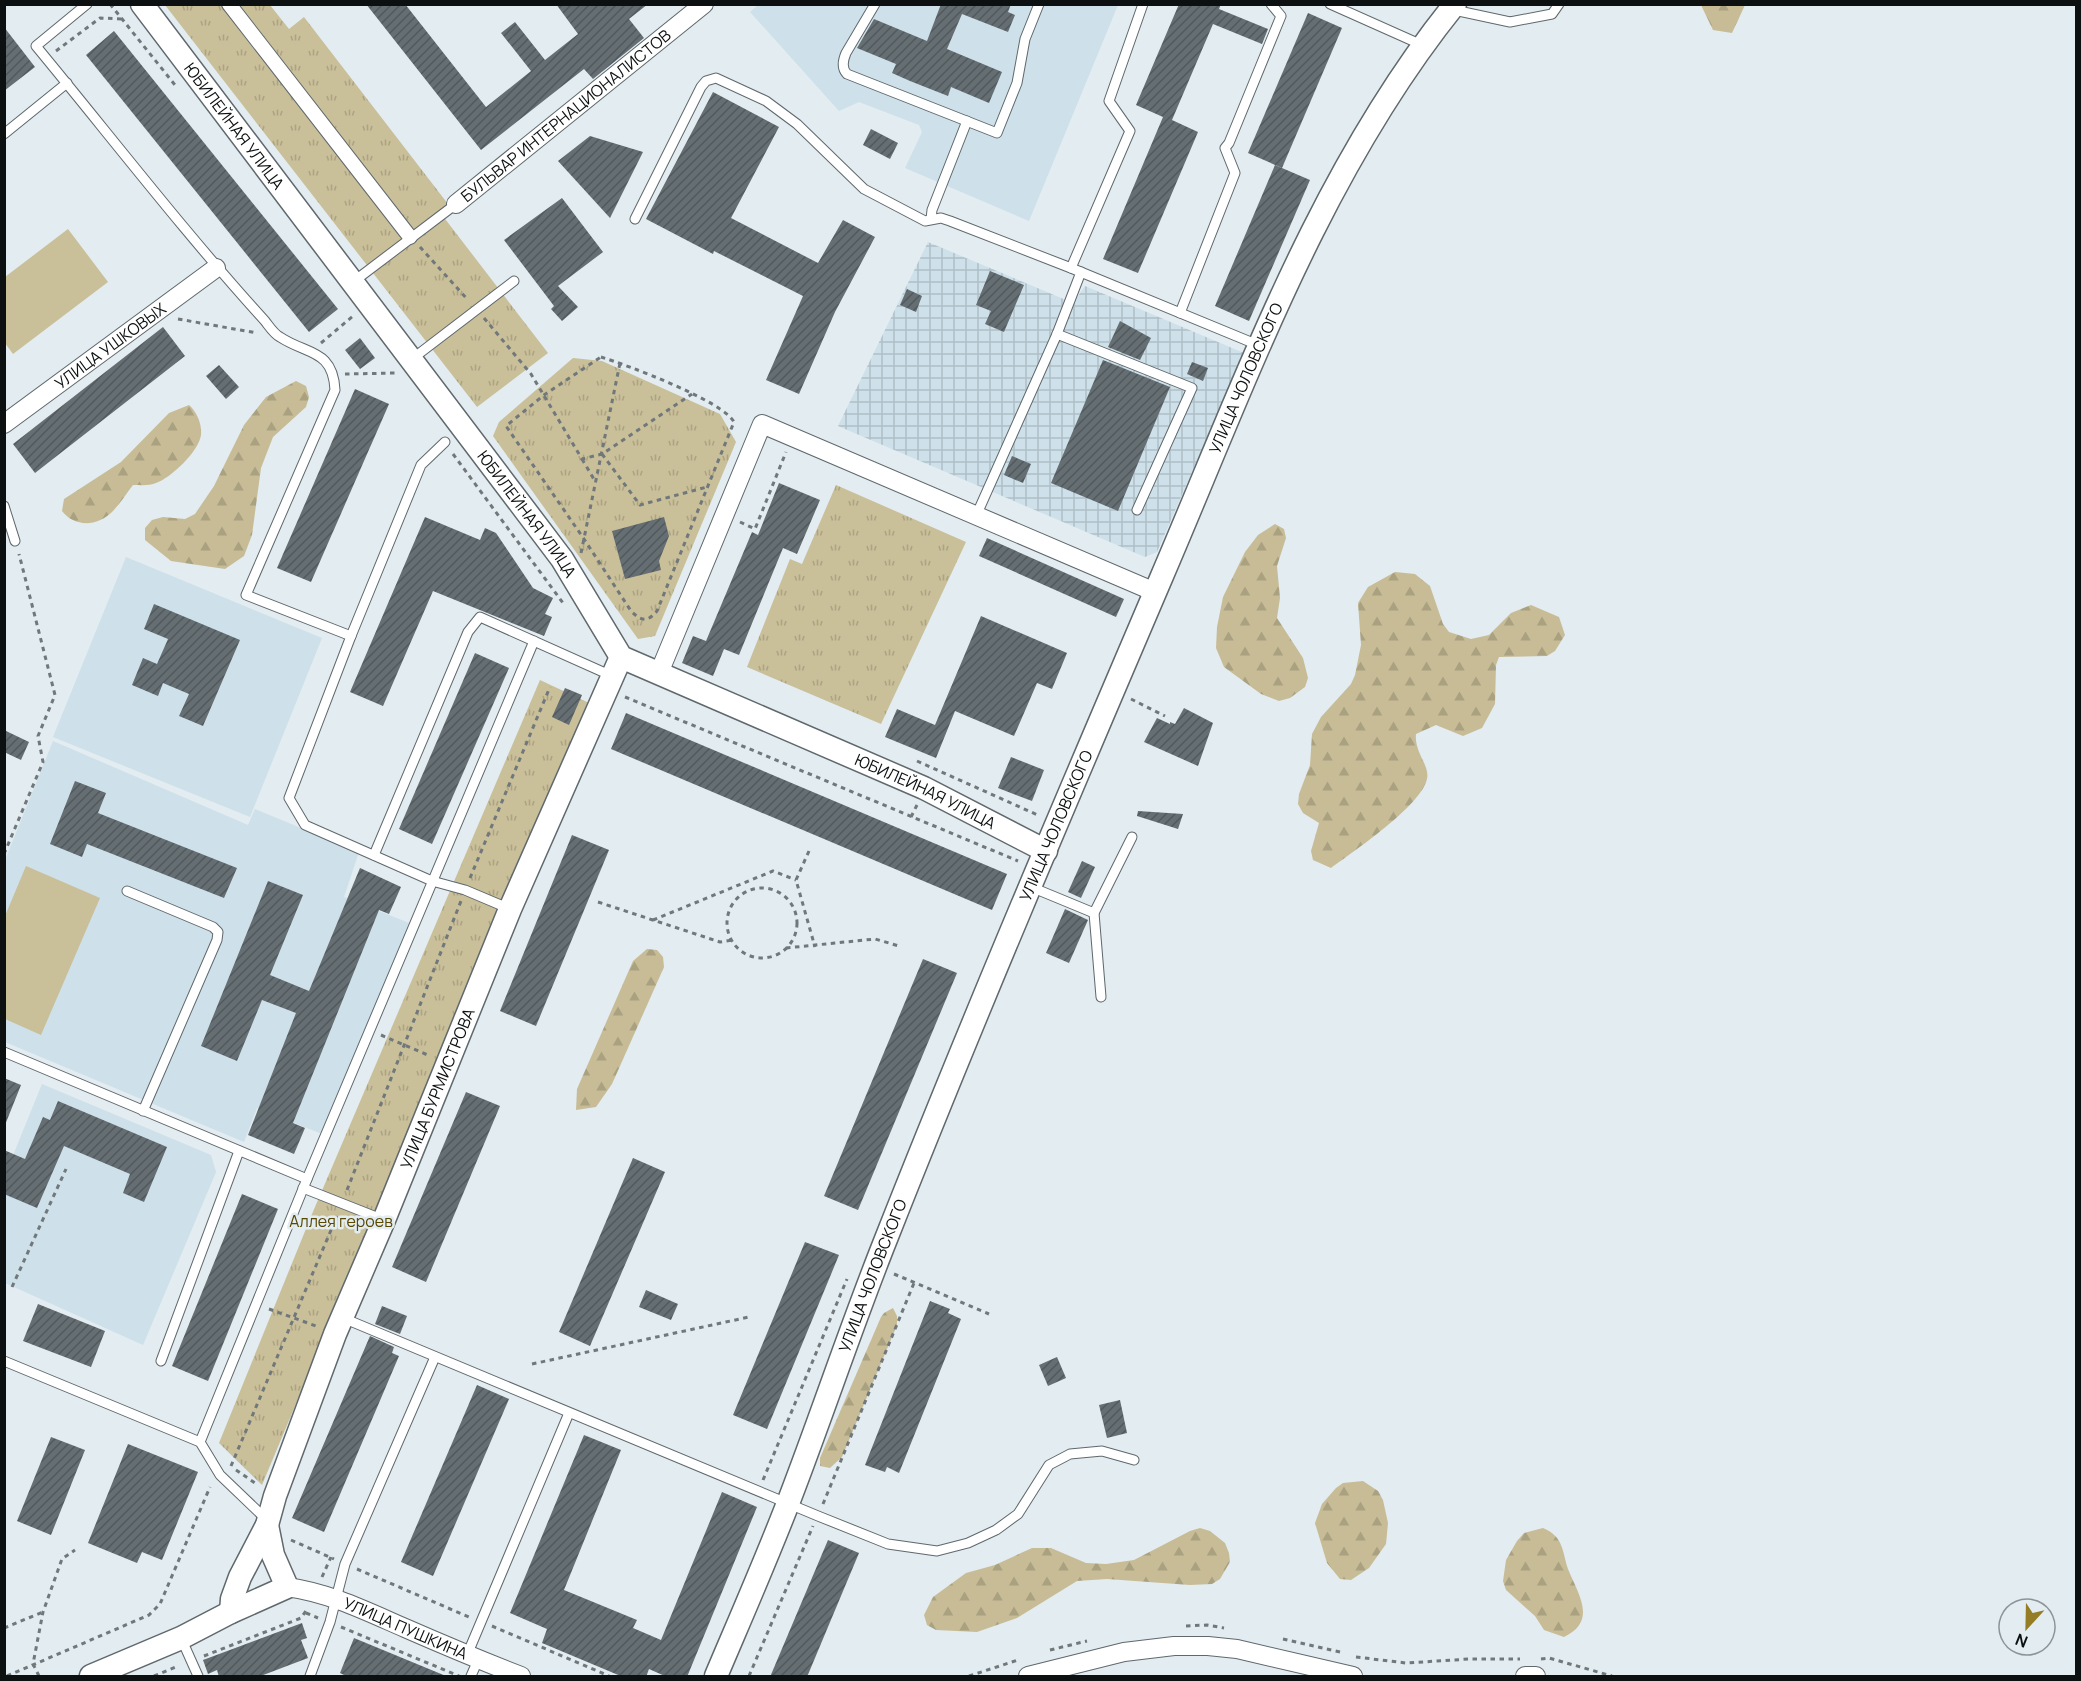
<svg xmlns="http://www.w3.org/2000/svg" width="2081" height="1681" font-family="Manrope,sans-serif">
<defs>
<pattern id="industrial-grid" width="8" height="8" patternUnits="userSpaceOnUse" patternTransform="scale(1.5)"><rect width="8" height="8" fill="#cee0e9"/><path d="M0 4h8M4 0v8" fill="none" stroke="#b0bfc7"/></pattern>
<pattern id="forest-firs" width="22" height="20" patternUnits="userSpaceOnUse" patternTransform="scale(1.5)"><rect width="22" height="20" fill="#c7bc96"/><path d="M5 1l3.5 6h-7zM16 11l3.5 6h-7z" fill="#aaa180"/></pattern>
<pattern id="park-tufts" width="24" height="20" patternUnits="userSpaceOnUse" patternTransform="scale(1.5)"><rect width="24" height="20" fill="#c9bf99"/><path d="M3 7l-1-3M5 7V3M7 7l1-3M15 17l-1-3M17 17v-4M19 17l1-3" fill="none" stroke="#aba383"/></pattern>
<pattern id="building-hatch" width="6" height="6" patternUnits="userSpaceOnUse" patternTransform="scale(1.5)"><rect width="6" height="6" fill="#656e73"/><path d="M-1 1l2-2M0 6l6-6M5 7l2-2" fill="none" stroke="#52595d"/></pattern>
</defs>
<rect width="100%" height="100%" fill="#e2ecf1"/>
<g fill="#cee0e9">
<polygon points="759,4 1118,5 1029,221 905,168 922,132 919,125 859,102 839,111 750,12"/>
<polygon points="126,557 322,638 250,817 53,737"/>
<polygon points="53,741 248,825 255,809 359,852 344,897 409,923 322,1134 257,1108 244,1142 5,1042 5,860"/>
<polygon points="42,1084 211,1155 216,1172 143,1345 5,1283 5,1175"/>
</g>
<polygon fill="url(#industrial-grid)" points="928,242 1073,303 1085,286 1244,353 1157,552 1145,557 838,426"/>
<g fill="url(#forest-firs)">
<polygon points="1701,5 1745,5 1732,33 1713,30"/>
<polygon points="296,381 306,386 309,397 306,407 273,437 261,468 252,535 244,556 225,569 171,561 145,540 145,528 152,520 163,517 185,519 195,514 214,486 244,425 266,397"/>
<path d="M189 405C197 412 202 424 201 435 199 451 171 478 156 483 150 486 140 485 133 485 126 494 120 504 112 512 97 527 74 527 62 511L64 499 121 462 169 413Z"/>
<polygon points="1275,524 1284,529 1286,538 1277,566 1280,598 1277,618 1303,658 1308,678 1305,687 1290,698 1279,701 1261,694 1224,667 1216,648 1217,627 1223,597 1245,552 1258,535"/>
<path d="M1395 572 1415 574 1430 586 1443 624 1449 632 1471 639 1489 635 1511 613 1531 605 1559 617 1565 635 1555 651 1547 656 1499 657 1496 665 1495 704 1482 728 1463 736 1436 725 1416 734C1414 752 1430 765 1427 779 1421 806 1354 851 1331 868L1313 860 1311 851 1319 823 1303 813 1298 804 1299 794 1310 765 1312 734 1321 717 1351 684 1355 675 1361 645 1358 603 1368 587Z"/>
<polygon points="647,949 657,950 663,957 664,967 612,1084 596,1107 576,1110 577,1089 633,961"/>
<polygon points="893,1308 897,1316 897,1325 842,1457 830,1468 820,1466 820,1458 881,1317 884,1313"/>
<polygon points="1363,1481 1378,1491 1383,1500 1388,1523 1386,1544 1369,1568 1351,1580 1340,1579 1327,1563 1315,1523 1322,1504 1336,1488 1343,1483"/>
<polygon points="1200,1528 1210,1531 1225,1543 1229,1553 1230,1562 1220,1579 1212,1584 1190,1585 1107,1579 1077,1581 1017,1618 977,1632 936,1630 927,1625 924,1615 933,1597 966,1573 995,1565 1032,1548 1051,1548 1086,1563 1106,1564 1134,1560 1190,1531"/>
<path d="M1543 1528C1564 1537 1562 1551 1568 1569 1578 1594 1598 1621 1564 1637L1544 1630 1535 1616 1506 1590 1503 1581 1506 1560 1517 1541 1524 1533Z"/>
</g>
<g fill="url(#park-tufts)">
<polygon points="165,5 270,5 289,29 304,17 448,204 439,211 548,353 477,407"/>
<polygon points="573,358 602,361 720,414 736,442 655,636 638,639 493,436 499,422"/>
<polygon points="836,485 966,542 881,724 747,667 790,559 802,564"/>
<polygon points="540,680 589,703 262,1485 219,1443 312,1214"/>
</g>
<g fill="#c9bf99">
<polygon points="68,229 108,282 13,354 5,343 5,277"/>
<polygon points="26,866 100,898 41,1035 5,1019 5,916"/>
</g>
<g fill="url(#building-hatch)">
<polygon points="366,4 405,4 486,107 531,71 501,33 515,22 545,60 578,34 556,4 648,4 629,19 644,38 593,79 584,69 481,150"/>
<polygon points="941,4 1011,4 1008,12 1015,15 1008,32 962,14 947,49 1002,72 989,103 951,87 948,96 910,81 892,73 896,64 857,48 874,19 927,41"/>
<polygon points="1179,4 1221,4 1219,9 1268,29 1262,44 1213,24 1172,120 1198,132 1138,273 1103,259 1163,117 1136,105"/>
<polygon points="1308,13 1342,28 1282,168 1248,153"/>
<polygon points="4,27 35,67 4,91"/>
<polygon points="114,31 338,309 309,332 86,55"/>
<polygon points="713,92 779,127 731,218 818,263 843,220 875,237 835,312 799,394 766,380 803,296 714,251 713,254 646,219"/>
<polygon points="871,129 898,143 890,159 863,145"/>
<polygon points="590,136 643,152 610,218 558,161"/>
<polygon points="1275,165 1310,180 1249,321 1215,306"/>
<polygon points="562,198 603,252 558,286 578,307 562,321 551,309 554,306 504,240"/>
<polygon points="990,271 1024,285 1004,332 985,324 991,311 976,305"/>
<polygon points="907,289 922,296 916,312 900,305"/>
<polygon points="1120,321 1151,338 1140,360 1108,347"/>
<polygon points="163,327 185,356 35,473 13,444"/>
<polygon points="360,338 375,358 360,369 345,350"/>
<polygon points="1103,360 1170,387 1118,511 1051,483"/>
<polygon points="1192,362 1208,368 1203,381 1187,374"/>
<polygon points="219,365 239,387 226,399 206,376"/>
<polygon points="355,389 389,404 311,582 277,568"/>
<polygon points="1012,456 1031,464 1023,483 1004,475"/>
<polygon points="779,483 820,500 797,554 783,548 739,655 724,649 713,676 682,663 693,636 706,641 752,532 758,535"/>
<polygon points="425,517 480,540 485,528 496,533 533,588 553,598 545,614 552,617 544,636 433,591 383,706 350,692"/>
<polygon points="664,517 669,536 659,561 661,570 625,579 612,531"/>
<polygon points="987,538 1124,599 1116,617 979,556"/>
<polygon points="154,604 240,640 203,726 179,716 189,694 163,683 158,696 132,685 143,658 157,664 168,639 144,629"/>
<polygon points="981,616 1067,653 1052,689 1037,683 1014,736 955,711 936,758 885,737 897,709 935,725"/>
<polygon points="475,653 509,668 432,844 399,829"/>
<polygon points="565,688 582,695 569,725 552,717"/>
<polygon points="1184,708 1213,723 1198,766 1144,742 1157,718 1170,724 1170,722 1175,724"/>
<polygon points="626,713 1007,874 992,910 611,749"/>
<polygon points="4,730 29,742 21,760 4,752"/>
<polygon points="1011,757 1044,770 1032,801 998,788"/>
<polygon points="75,781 106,793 98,813 237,868 224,898 87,844 82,857 50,844"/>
<polygon points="1138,811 1183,814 1178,829 1137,816"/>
<polygon points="572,835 609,850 536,1026 500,1011"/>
<polygon points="1082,861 1095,867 1081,898 1068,892"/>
<polygon points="360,868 401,887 389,914 379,910 293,1123 305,1128 294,1154 248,1135 296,1013 262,1000 237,1061 201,1046 268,881 303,895 270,975 309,991"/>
<polygon points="1065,909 1088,920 1069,963 1046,953"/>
<polygon points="923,959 957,973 858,1210 824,1196"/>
<polygon points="4,1078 21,1085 5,1125 4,1125"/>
<polygon points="466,1092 500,1106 426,1282 392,1267"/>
<polygon points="58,1101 167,1147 144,1202 123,1193 130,1174 64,1146 37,1208 4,1194 4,1150 25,1159 43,1117 50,1120"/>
<polygon points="633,1158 665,1172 590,1346 559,1332"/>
<polygon points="242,1194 278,1209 208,1381 172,1366"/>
<polygon points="805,1242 839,1255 767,1429 733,1415"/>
<polygon points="646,1290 678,1304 671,1320 639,1307"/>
<polygon points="930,1301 950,1309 948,1313 961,1319 899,1473 887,1467 885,1472 865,1465"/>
<polygon points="38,1304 105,1331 91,1367 23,1341"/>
<polygon points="382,1306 407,1316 400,1334 375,1324"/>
<polygon points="370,1336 394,1347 392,1353 399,1356 324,1532 292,1518"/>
<polygon points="1057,1357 1066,1378 1048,1386 1039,1365"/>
<polygon points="477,1385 509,1399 433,1576 401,1562"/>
<polygon points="1120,1400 1127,1433 1107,1438 1099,1405"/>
<polygon points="584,1435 621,1450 564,1590 637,1620 633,1628 661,1640 722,1492 757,1507 687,1677 667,1677 649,1669 646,1677 623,1677 542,1643 547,1629 510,1613"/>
<polygon points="51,1437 85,1450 51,1535 17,1521"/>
<polygon points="128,1444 198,1472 162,1560 142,1552 137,1563 88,1543"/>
<polygon points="828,1540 859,1553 807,1677 770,1677"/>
<polygon points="302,1623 307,1638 301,1640 308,1658 258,1677 219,1677 217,1670 208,1674 203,1660"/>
<polygon points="354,1638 446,1676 446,1677 348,1677 340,1673"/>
</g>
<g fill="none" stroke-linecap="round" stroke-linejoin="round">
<g stroke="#5f686c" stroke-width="11">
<g id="service">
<path d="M87 4 36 46C112 138 185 233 265 321 269 326 274 334 280 337 307 355 333 349 335 390L246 595 351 636"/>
<path d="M875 4 846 53C843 60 841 68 847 74L997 133 1017 83 1025 39 1039 4"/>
<polyline points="1330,4 1422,45"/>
<polyline points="1454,10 1510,22 1552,14 1559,4"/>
<polyline points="4,134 67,83"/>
<polyline points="635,219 701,87 706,81 716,78 766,101 797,124 864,189 925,221 941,218 950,221 1071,268 1258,345"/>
<polyline points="931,219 932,210 967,121"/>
<polyline points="1071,268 1130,131 1109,101 1143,4"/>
<polyline points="353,282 456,204"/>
<polyline points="1180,313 1235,173 1225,148 1229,143 1281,16 1271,4"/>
<polyline points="1057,334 1192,388 1137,510"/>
<polyline points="412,359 514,281"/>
<polyline points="445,442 421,465 351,636 289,798 305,825 432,881 465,890 510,909"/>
<polyline points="4,506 15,541"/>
<polyline points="976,516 1057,334 1081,272"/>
<polyline points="374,855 468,632 480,617 612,676"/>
<polyline points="1031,887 1094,913 1132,837"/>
<polyline points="127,891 213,927 218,932 217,940 143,1111"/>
<polyline points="1094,913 1101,997"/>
<polyline points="4,1052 307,1179"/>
<polyline points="303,1188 384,1220"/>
<polyline points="343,1318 818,1516 888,1544 937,1551 968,1543 996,1530 1018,1514 1049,1465 1070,1454 1102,1451 1134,1460"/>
<polyline points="4,1361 200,1442 220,1475 266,1519"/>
<polyline points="161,1361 239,1151"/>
<polyline points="200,1442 307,1179 534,641"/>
<polyline points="181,1638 198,1676"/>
<polyline points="467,1655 569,1413"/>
<polyline points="310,1676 330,1622 345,1564 435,1357"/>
<polyline points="471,1676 478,1660"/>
</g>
</g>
<g stroke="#5f686c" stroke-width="16">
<polyline id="pedestrian" points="229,4 410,237"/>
</g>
<g stroke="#5f686c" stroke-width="20">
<g id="minor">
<path id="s1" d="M456 204 704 4"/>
<path id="s2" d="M4 424 216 268"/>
<polyline points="659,673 762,424 1155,592"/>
<path id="s3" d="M287 1587C330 1593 366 1611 405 1628 444 1645 482 1661 521 1676"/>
<polyline points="1028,1676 1124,1652 1174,1646 1208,1646 1237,1649 1353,1676"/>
<polyline points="1525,1676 1536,1676"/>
</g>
</g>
<g stroke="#5f686c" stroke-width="25">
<g id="tertiary">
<path id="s4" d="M142 4 562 559 621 657 924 788 1046 851"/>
<path id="s5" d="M231 1612 232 1599 240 1577 267 1525 275 1496 335 1334 384 1220 510 909 621 657"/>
<polyline points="91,1676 181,1638 231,1612 287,1587 273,1555 267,1525"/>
<path id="s6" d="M716 1676C741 1617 767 1558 790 1498 823 1412 852 1324 886 1239 974 1016 1068 796 1162 576 1246 380 1320 171 1455 4"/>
</g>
</g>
<g stroke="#71787b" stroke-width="3" stroke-dasharray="4.5 4.5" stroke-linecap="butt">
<polyline points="110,4 175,85"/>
<polyline points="56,51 100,18 122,19"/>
<polyline points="420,247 468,300"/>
<polyline points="484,318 531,374 582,459 602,454 692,394"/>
<polyline points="178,319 257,333"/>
<polyline points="321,343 353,316"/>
<path d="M601 357C627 365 723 401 734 422L657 611C647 623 641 621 631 611L584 539 506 426 544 395Z"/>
<polyline points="345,374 396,373"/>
<polyline points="453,454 563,603"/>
<polyline points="602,454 640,505 707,487"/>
<polyline points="582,459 595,481"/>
<polyline points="740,522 755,529 786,452"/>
<polyline points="581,553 620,363"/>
<polyline points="625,697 1018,861"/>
<polyline points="1131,699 1165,716"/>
<polyline points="917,761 1040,816"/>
<polyline points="911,817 917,805"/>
<polyline points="809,851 796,880 815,947"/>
<polyline points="4,854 43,762 38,736 55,695 19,554"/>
<polyline points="470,878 550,687"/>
<circle cx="762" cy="923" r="35"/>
<polyline points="598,902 720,942 732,940"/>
<polyline points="653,920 773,871 796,880"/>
<polyline points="786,948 875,939 899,946"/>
<polyline points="381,1035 430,1056"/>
<polyline points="347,1190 461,901"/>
<polyline points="894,1274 989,1314"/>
<polyline points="12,1287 66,1169"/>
<polyline points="269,1309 316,1326"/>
<polyline points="532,1364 749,1317"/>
<polyline points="231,1466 337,1216"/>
<polyline points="236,1470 258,1485"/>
<polyline points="763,1480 847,1279"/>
<polyline points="823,1504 914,1283"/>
<polyline points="291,1540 334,1559"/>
<polyline points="357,1569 469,1617"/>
<polyline points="322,1577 331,1557"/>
<polyline points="306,1613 318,1618"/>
<polyline points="492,1626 609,1676"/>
<polyline points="1186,1626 1207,1625 1224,1628"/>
<polyline points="341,1627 459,1676"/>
<polyline points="4,1628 43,1612"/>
<polyline points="1283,1639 1344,1653"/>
<polyline points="1050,1650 1087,1641"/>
<polyline points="204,1656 301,1618 308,1608"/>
<polyline points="1356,1657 1406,1663 1469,1659 1520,1659"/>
<polyline points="1541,1659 1549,1658 1612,1676"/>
<polyline points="7,1676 149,1615 160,1604 210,1487"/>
<polyline points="39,1676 33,1664 43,1612 62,1559 75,1550"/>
<polyline points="154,1676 178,1666"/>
<polyline points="749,1676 813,1526"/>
<polyline points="969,1676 1018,1660"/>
</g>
<use href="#service" stroke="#fff" stroke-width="9"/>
<use href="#pedestrian" stroke="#fff" stroke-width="14"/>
<use href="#minor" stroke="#fff" stroke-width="18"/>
<use href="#tertiary" stroke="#fff" stroke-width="22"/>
</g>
<g text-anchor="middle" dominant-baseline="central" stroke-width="5" stroke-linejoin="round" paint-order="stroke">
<g font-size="16" fill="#0c1011" stroke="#e2ecf1">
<text stroke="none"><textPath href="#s1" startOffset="141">БУЛЬВАР ИНТЕРНАЦИОНАЛИСТОВ</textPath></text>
<text stroke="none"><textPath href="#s4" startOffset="153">ЮБИЛЕЙНАЯ УЛИЦА</textPath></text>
<text stroke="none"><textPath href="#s2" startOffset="132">УЛИЦА УШКОВЫХ</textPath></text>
<text stroke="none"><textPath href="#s6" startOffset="1402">УЛИЦА ЧОЛОВСКОГО</textPath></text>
<text stroke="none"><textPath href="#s4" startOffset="639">ЮБИЛЕЙНАЯ УЛИЦА</textPath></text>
<text stroke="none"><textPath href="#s4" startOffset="1143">ЮБИЛЕЙНАЯ УЛИЦА</textPath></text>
<text stroke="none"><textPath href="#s6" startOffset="916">УЛИЦА ЧОЛОВСКОГО</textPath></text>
<text stroke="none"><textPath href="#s5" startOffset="564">УЛИЦА БУРМИСТРОВА</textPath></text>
<text stroke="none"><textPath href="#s6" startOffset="430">УЛИЦА ЧОЛОВСКОГО</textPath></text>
<text stroke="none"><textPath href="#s3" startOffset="126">УЛИЦА ПУШКИНА</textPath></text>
</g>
<g font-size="16" fill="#584801" stroke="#e2ecf1">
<text x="341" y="1221">Аллея героев</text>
</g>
</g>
<rect width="2081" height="1681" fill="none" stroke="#0c1011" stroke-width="12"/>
<g transform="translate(2027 1627) rotate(202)"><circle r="28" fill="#e2ecf1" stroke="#8c9497" stroke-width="1.5"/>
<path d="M0-4.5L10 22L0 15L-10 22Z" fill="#947d25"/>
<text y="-9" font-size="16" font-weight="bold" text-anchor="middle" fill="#0c1011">N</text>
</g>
</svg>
